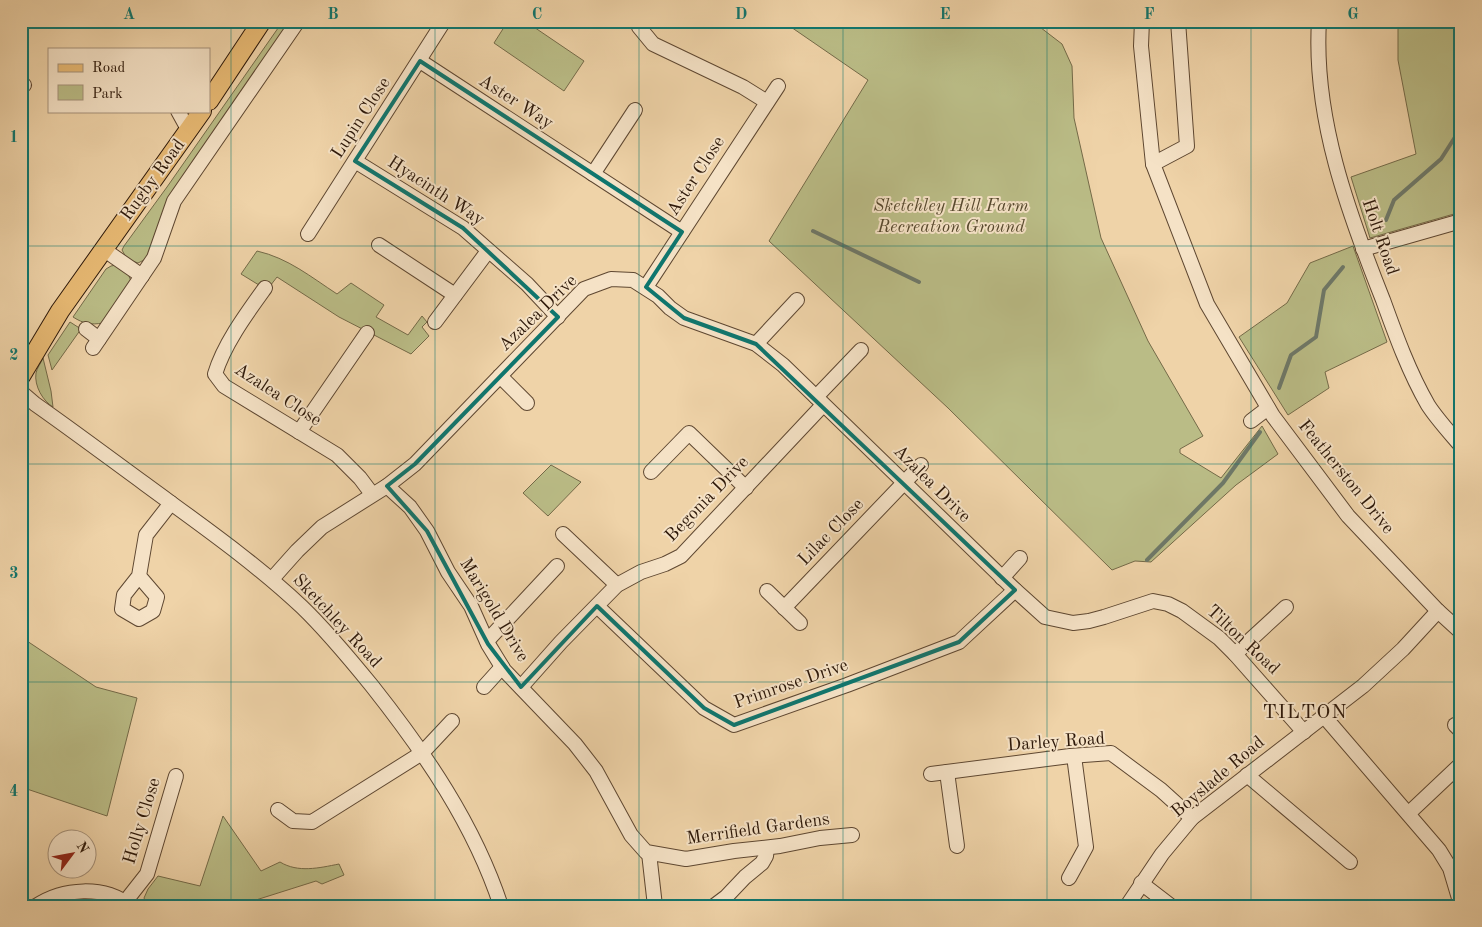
<svg xmlns="http://www.w3.org/2000/svg" width="1482" height="927" font-family="'Old Standard TT',serif">
<rect width="100%" height="100%" fill="#efd3a8"/>
<filter id="stains"><feTurbulence type="fractalNoise" baseFrequency=".004" numOctaves="4"/><feColorMatrix values="0 0 0 0 .2 0 0 0 0 .09 0 0 0 0 .02 0 0 0 .5 -.17"/></filter>
<radialGradient id="worn" r=".72"><stop offset=".6" stop-color="#630" stop-opacity="0"/><stop offset="1" stop-color="#630" stop-opacity=".3"/></radialGradient>
<g fill="#babc86" stroke="#746a48">
<polygon points="283,21 296,21 177,194 148,258 138,263 127,259 122,250 124,246 167,187"/>
<polygon points="508,21 525,21 584,61 564,91 494,43"/>
<polygon points="790,21 1032,21 1062,44 1072,66 1074,118 1101,238 1148,341 1203,436 1180,449 1180,453 1221,478 1262,426 1278,454 1236,485 1151,562 1135,561 1112,570 948,408 769,241 868,80 788,25"/>
<polygon points="1398,21 1461,21 1461,212 1370,238 1351,177 1416,154 1398,60"/>
<polygon points="1353,246 1387,342 1325,372 1329,388 1288,415 1239,337 1287,303 1310,263"/>
<path d="M257 251C288 258 311 277 337 294L351 283 384 305 376 317 408 335 422 316 427 322 422 327 429 336 411 354 339 317 277 277 267 290 241 274Z"/>
<path d="M116 265 126 269 131 281 103 323C91 325 84 324 73 317L106 269 111 266Z"/>
<polygon points="70,322 81,329 52,370 48,355"/>
<path d="M43 358 51 391 53 407C43 401 34 386 36 373 37 368 41 363 43 358Z"/>
<polygon points="551,465 581,482 548,516 523,493"/>
<polygon points="21,637 96,687 137,698 107,816 21,787"/>
<path d="M223 816 261 871 280 862C298 873 319 868 339 864L344 875 322 884 316 881 237 906H147L144 898 148 889 158 876 200 886Z"/>
</g>
<g fill="none" stroke-linecap="round" stroke-linejoin="round">
<g stroke="#6e7868" stroke-width="4">
<polyline points="1386,220 1394,200 1441,159 1457,134 1461,113"/>
<polyline points="813,231 919,282"/>
<polyline points="1279,388 1291,355 1316,337 1324,290 1343,267"/>
<polyline points="1147,560 1223,483 1260,432"/>
</g>
<g stroke="#5e4731" stroke-width="16">
<g id="minor">
<polyline points="637,21 639,27 653,44 743,87 767,102"/>
<polyline points="1142,21 1141,46 1153,164 1207,304 1273,416 1348,516 1438,611 1461,632"/>
<path d="M1319 21C1313 117 1348 212 1383 300 1396 336 1409 372 1428 405 1437 419 1450 433 1461 446"/>
<polyline points="420,61 682,232"/>
<polyline points="21,84 24,85"/>
<polyline points="178,111 189,131"/>
<polyline points="355,161 463,228 527,284 558,317"/>
<polyline points="1153,164 1187,146 1178,21"/>
<polyline points="593,174 635,110"/>
<polyline points="308,234 444,21"/>
<polyline points="379,245 455,295"/>
<polyline points="103,249 142,276"/>
<polyline points="1363,249 1461,221"/>
<polyline points="646,287 778,86"/>
<path d="M265 288C247 313 224 344 215 374L224 386 337 455 360 478 372 494"/>
<polyline points="435,322 488,251"/>
<polyline points="86,329 99,339"/>
<polyline points="756,344 797,300"/>
<polyline points="93,348 154,258 174,201 298,21"/>
<polyline points="500,376 527,403"/>
<path d="M21 392 35 404C72 430 108 457 145 484 198 523 253 561 302 607 327 631 350 659 372 686 425 753 474 824 501 906"/>
<polyline points="816,397 861,350"/>
<polyline points="1251,421 1268,408"/>
<polyline points="299,432 367,333"/>
<polyline points="651,472 689,433 746,488"/>
<polyline points="387,486 410,507 427,531 448,572 471,606 488,644 504,670 575,744 596,771 631,835 646,852 686,859 734,851 780,846 820,838 852,835"/>
<polyline points="563,534 617,585"/>
<polyline points="139,576 124,595 122,609 139,619 153,611 157,597 139,576 146,535 171,503"/>
<polyline points="1002,578 1020,558"/>
<polyline points="272,579 297,551 322,527 387,486 415,464 584,289 611,279 633,280 658,296 670,308 684,318 756,344 783,365 1015,590 1045,617 1073,623 1089,621 1104,617 1153,601 1168,604 1182,611 1219,638 1235,654 1304,732"/>
<polyline points="767,591 800,623"/>
<polyline points="597,606 704,708 734,725 847,685 959,642 1015,590"/>
<polyline points="784,608 921,465"/>
<polyline points="487,641 557,566"/>
<polyline points="1235,654 1286,607"/>
<polyline points="484,687 502,667"/>
<polyline points="521,687 561,642 617,585 641,572 665,564 681,556 823,405"/>
<polyline points="1323,715 1439,850 1450,868 1461,905"/>
<polyline points="1455,725 1461,731"/>
<polyline points="947,772 957,846"/>
<polyline points="931,774 1070,756 1111,753 1161,790 1192,818"/>
<polyline points="1247,775 1350,862"/>
<polyline points="278,810 293,821 312,822 422,753 452,721"/>
<polyline points="1409,813 1461,764"/>
<polyline points="649,853 655,906"/>
<polyline points="1069,878 1086,847 1074,756"/>
<polyline points="1141,883 1171,906"/>
<polyline points="125,902 147,874 176,776"/>
<path d="M36 906C63 888 104 885 130 906"/>
<polyline points="714,906 726,897 745,877 762,863 766,856 767,848"/>
<polyline points="1127,906 1162,854 1192,818 1363,686 1403,649 1438,611"/>
</g>
</g>
<g stroke="#2d1809" stroke-width="20">
<g id="major">
<polyline points="209,101 262,21"/>
<polyline points="21,376 60,311 202,111"/>
</g>
</g>
<use href="#minor" stroke="#f5e2c6" stroke-width="14"/>
<use href="#major" stroke="#e8ba74" stroke-width="18"/>
</g>
<path fill="none" stroke="#0f766e" stroke-width="4" stroke-linejoin="round" d="M420 61 682 232 646 287 684 318 756 344 1015 590 959 642 734 725 704 708 597 606 521 687 488 644 427 531 387 486 415 464 558 317 463 228 355 161Z"/>
<path fill="none" stroke="#0f766e" stroke-width="1" stroke-opacity="0.55" d="M231 21V906M435 21V906M639 21V906M843 21V906M1047 21V906M1251 21V906M21 246H1461M21 464H1461M21 682H1461"/>
<g text-anchor="middle" dominant-baseline="central" stroke-width="4" stroke-linejoin="round" paint-order="stroke">
<g font-size="18" fill="#2d1809" stroke="#f5e2c6">
<text transform="translate(516 102) rotate(33)">Aster Way</text>
<text transform="translate(361 118) rotate(-57)">Lupin Close</text>
<text transform="translate(696 176) rotate(-57)">Aster Close</text>
<text transform="translate(153 180) rotate(-54)">Rugby Road</text>
<text transform="translate(436 191) rotate(33)">Hyacinth Way</text>
<text transform="translate(1380 237) rotate(71)">Holt Road</text>
<text transform="translate(538 313) rotate(-44)">Azalea Drive</text>
<text transform="translate(278 395) rotate(33)">Azalea Close</text>
<text transform="translate(1346 477) rotate(51)">Featherston Drive</text>
<text transform="translate(932 484) rotate(45)">Azalea Drive</text>
<text transform="translate(707 499) rotate(-46)">Begonia Drive</text>
<text transform="translate(831 532) rotate(-46)">Lilac Close</text>
<text transform="translate(494 610) rotate(59)">Marigold Drive</text>
<text transform="translate(337 621) rotate(47)">Sketchley Road</text>
<text transform="translate(1243 640) rotate(43)">Tilton Road</text>
<text transform="translate(791 684) rotate(-19)">Primrose Drive</text>
<text transform="translate(1056 742) rotate(-4)">Darley Road</text>
<text transform="translate(1218 777) rotate(-40)">Boyslade Road</text>
<text transform="translate(142 821) rotate(-73)">Holly Close</text>
<text transform="translate(758 829) rotate(-8)">Merrifield Gardens</text>
</g>
<g font-size="18" font-style="italic" fill="#57492e" stroke="#f5e2c6">
<text x="951" y="206">Sketchley Hill Farm<tspan x="951" dy="21">Recreation Ground</tspan></text>
</g>
<g font-size="20" letter-spacing="1" fill="#2d1809" stroke="#f5e2c6">
<text x="1305" y="713">TILTON</text>
</g>
</g>
<rect width="1482" height="927" fill="none" stroke="#efd3a8" stroke-width="55"/>
<rect x="48" y="48" width="162" height="65" fill="#f5e2c6" stroke="#a5917a"/>
<rect x="58" y="64" width="25" height="8" fill="#e8ba74" stroke="#a5917a"/>
<text x="92" y="72" font-size="15" fill="#2d1809">Road</text>
<rect x="58" y="85" width="25" height="15" fill="#babc86" stroke="#a5917a"/>
<text x="92" y="98" font-size="15" fill="#2d1809">Park</text>
<g transform="translate(72 854) rotate(58)"><circle r="24" fill="#f5e2c6" stroke="#a5917a"/>
<path d="M0-4L9 19L0 12L-9 19Z" fill="#8f2418"/>
<text y="-8" font-size="14" font-weight="bold" text-anchor="middle" fill="#2d1809">N</text>
</g>
<rect x="28" y="28" width="1426" height="872" fill="none" stroke="#0f766e" stroke-width="2"/>
<g font-size="16" text-anchor="middle" font-weight="bold" fill="#0f766e">
<text x="129" y="19">A</text>
<text x="333" y="19">B</text>
<text x="537" y="19">C</text>
<text x="741" y="19">D</text>
<text x="945" y="19">E</text>
<text x="1149" y="19">F</text>
<text x="1353" y="19">G</text>
<text x="14" y="142">1</text>
<text x="14" y="360">2</text>
<text x="14" y="578">3</text>
<text x="14" y="796">4</text>
</g>
<rect width="100%" height="100%" filter="url(#stains)"/>
<rect width="100%" height="100%" fill="url(#worn)"/>
</svg>
